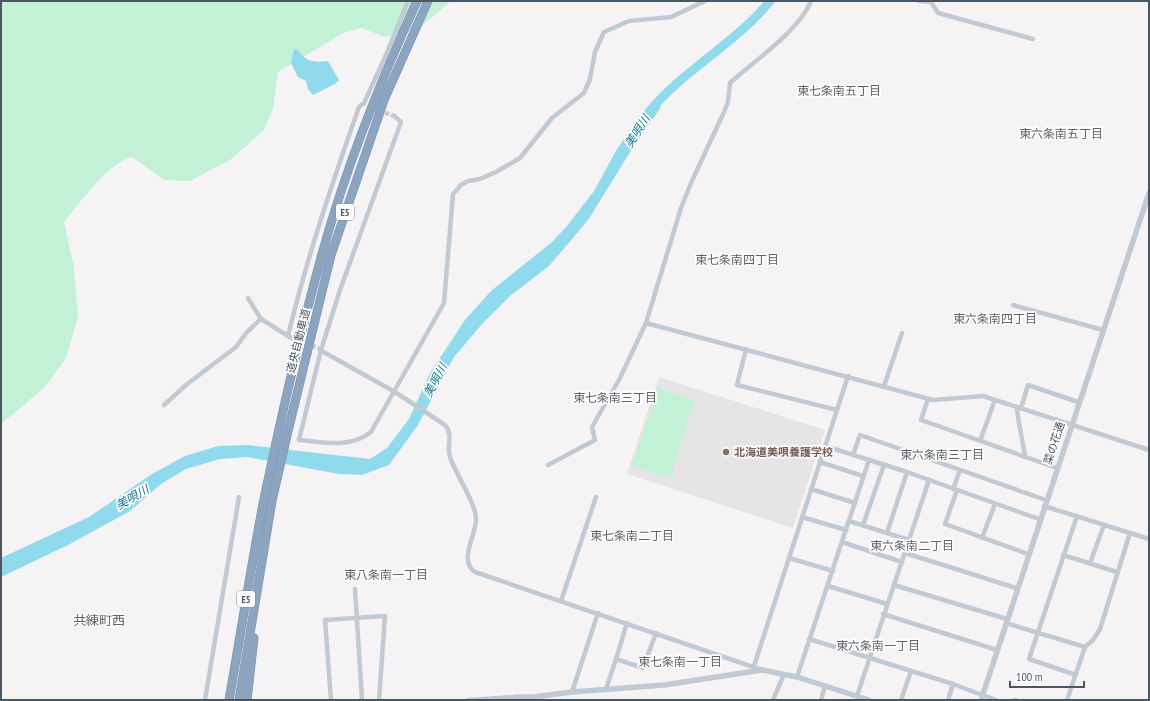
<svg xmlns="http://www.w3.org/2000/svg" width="1150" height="701" font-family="'PT Sans Narrow','Noto Sans JP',sans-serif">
<rect width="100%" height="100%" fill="#f5f3f3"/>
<polygon fill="#e6e4e5" points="659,377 825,430 793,528 627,474"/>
<g fill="#c3f1d5">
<path d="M1 1H451L417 30 385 37 362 28 345 32 278 72 273 108 264 130 230 160 190 181 164 180 132 157C107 163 81 202 64 222L74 268 78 317 66 358 45 387 1 424Z"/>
<polygon points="658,388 695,400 670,478 632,466"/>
</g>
<g fill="#90daee">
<path d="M294 49C299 50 299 52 302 55 309 63 318 62 328 61L339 80 335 84 313 95 308 89 306 81 298 77 291 63Z"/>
<polygon points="653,102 661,107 630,152 590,217 578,232 549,266 510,296 483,323 454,357 418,425 389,465 362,475 339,474 247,457 220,459 186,469 161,484 130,511 70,544 1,577 1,558 89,517 152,474 185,456 218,446 248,445 370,459 387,448 409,419 430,373 465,320 491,291 552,242 567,226 594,191 617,149 641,114"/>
</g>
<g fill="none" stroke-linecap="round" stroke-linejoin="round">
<path stroke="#90daee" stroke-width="9" d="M648 113C683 70 735 44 770 1"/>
<g stroke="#caccce" stroke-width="4.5" stroke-dasharray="4.5 2" stroke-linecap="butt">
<polyline points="379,110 394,116"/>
<polyline points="293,339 319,348"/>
</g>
<g stroke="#7690ad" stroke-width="9">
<g id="motorway">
<path d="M229 700C241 633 251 565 264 499 281 417 300 334 322 254 346 167 380 82 417 1"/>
<polyline points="239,700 272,501 288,431 331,255 384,100 428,1"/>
<polyline points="247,700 254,638"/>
</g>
</g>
<g stroke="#c1cad2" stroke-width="4.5">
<polyline points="919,1 931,2 938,13 1033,39"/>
<path d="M394 116 401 122 340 290 321 350 299 440C325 442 349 449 371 432L444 303 453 194 461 185 468 181 480 179 496 172 520 158 552 118 584 93 590 79 595 52 604 32 629 21 671 17 705 1"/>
<polyline points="248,298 261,319 293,339"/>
<polyline points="1013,305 1103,330"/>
<polyline points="646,323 933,400 983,396 1149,450"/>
<path d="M288 336C307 257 332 184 359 107L364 103 386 55 408 1"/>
<polyline points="746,349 737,385 837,410"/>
<path d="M320 350 395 392 445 425C454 435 446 446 450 457 455 473 477 505 476 520 476 536 458 560 475 572L762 670"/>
<polyline points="884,386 902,333"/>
<polyline points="928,399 921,420 1057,468"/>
<polyline points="164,405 186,385 236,347 247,332 261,319"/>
<path d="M1017 407C1018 424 1023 440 1025 457"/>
<polyline points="1021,408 1028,385 1078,402"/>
<polyline points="980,441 995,400"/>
<polyline points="825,446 907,472 1039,519"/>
<polyline points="853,455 860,435 1046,500"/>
<polyline points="820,462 863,476"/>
<path d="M548 465 595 440 592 427 620 378 646 323 681 208 691 183 724 112 728 102 730 83C754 61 799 31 811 1"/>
<polyline points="811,489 855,503"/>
<polyline points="953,489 960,470"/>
<polyline points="957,490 945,524 1028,554"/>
<polyline points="1044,506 1149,539"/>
<polyline points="802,517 846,530"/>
<polyline points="849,521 909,540"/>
<polyline points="863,525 884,465"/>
<polyline points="887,533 907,472"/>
<polyline points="982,538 995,504"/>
<polyline points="842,542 902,562"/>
<polyline points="905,553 1016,588"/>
<polyline points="1063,555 1117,572"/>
<polyline points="789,558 833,571"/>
<polyline points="1090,563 1104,525"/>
<polyline points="894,585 1007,619"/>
<polyline points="828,586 887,604"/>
<polyline points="355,589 362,700"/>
<polyline points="561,601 596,497"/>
<polyline points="883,614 997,650"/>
<polyline points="627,623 616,659 643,668 656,633"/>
<polyline points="1006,623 1085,647"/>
<polyline points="809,639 953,684 996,700"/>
<polyline points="754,666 848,376"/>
<polyline points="1076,675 1029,659 1077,516"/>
<polyline points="797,677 869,460"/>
<polyline points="606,689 616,659"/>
<polyline points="572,692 598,613"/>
<polyline points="857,696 929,480"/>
<polyline points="205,700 239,497"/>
<polyline points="331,700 325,620 385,616 379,700"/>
<polyline points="468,700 516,697"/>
<polyline points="773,700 784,674"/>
<polyline points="821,700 825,686"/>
<polyline points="901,700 911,671"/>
<polyline points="948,700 953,684"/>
<polyline points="1015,700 1016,700"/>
<polyline points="1067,700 1085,647 1093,640 1100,629 1130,533"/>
</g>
<g stroke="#c1cad2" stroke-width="5.5">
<polyline points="516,697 534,697 572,692 664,685 762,670 797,677 869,700"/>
<polyline points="981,700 1149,193"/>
</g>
<use href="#motorway" stroke="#8ba5c1" stroke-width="8"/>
</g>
<circle fill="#8d6e63" stroke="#fff" stroke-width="1.5" cx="726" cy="452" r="4"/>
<g text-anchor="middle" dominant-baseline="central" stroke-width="3.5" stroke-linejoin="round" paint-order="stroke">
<g fill="#fff" stroke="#808990" stroke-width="1">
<rect x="336" y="204" width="18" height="16" rx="3"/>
<rect x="237" y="591" width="18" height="16" rx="3"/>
</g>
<g font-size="10" font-weight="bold" fill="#4a5661">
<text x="345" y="212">E5</text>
<text x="246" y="599">E5</text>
</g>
<g font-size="11" fill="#4a5661" stroke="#fff">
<text transform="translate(298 341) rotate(-76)">道央自動車道</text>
<text transform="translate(1054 443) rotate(-72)">菜の花通</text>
</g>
<g font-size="11" font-weight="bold" fill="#785e54" stroke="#fff" text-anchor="start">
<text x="734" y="452">北海道美唄養護学校</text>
</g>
<g font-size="12" fill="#5f6368" stroke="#fff">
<text x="839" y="90">東七条南五丁目</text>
<text x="1061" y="133">東六条南五丁目</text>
<text x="737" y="259">東七条南四丁目</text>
<text x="995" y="318">東六条南四丁目</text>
<text x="615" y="397">東七条南三丁目</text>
<text x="942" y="454">東六条南三丁目</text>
<text x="632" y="535">東七条南二丁目</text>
<text x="912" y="545">東六条南二丁目</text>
<text x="386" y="574">東八条南一丁目</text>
<text x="878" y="645">東六条南一丁目</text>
<text x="680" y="661">東七条南一丁目</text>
</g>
<g font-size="12" font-style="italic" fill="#0c7c9b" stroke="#fff">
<text transform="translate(637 131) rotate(-57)">美唄川</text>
<text transform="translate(435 380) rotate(-62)">美唄川</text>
<text transform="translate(132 497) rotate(-30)">美唄川</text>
</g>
<g font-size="13" fill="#5f6368" stroke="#fff">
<text x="99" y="620">共練町西</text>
</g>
</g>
<rect width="1150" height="701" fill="none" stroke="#4a5661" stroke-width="4"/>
<path d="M1010 681v6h74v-6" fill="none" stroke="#4a5661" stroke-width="2"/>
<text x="1016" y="681" font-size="12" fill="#4a5661" stroke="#ffffff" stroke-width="3" paint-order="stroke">100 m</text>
</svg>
